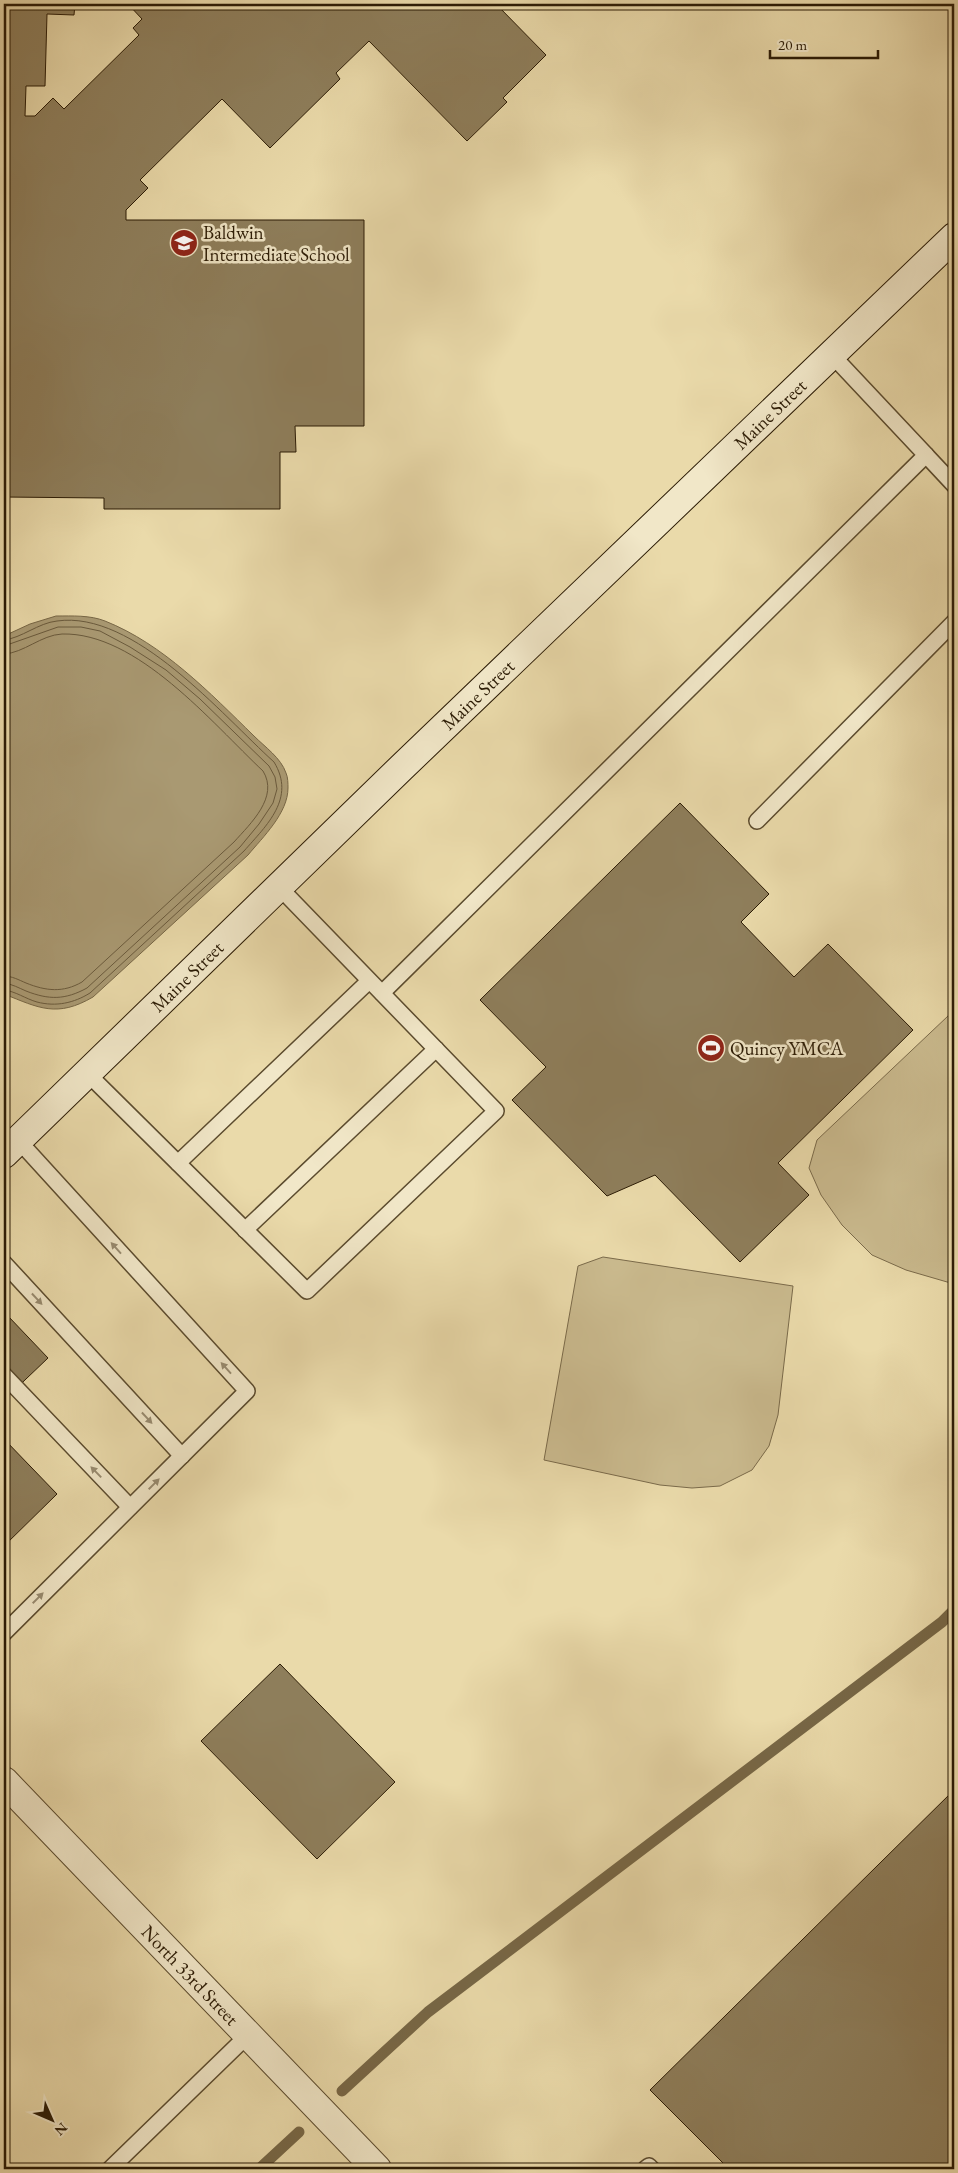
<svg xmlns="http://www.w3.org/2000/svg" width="958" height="2173" font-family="'EB Garamond',serif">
<rect width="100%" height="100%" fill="#eadaaa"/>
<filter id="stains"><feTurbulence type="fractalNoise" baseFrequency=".004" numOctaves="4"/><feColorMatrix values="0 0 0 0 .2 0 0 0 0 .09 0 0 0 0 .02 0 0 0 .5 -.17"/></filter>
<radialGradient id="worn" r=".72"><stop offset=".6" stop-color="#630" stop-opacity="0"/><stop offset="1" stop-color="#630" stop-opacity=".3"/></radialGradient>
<g fill="#caba8e" stroke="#7a6a4a">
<polygon points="954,1008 954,1284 906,1270 872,1255 842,1225 821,1195 809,1168 817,1140 948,1016"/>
<polygon points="603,1257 793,1286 778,1415 769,1446 752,1470 720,1486 692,1488 660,1485 544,1460 578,1266"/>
</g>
<path fill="#a99972" stroke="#776746" d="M56 616C72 616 90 615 105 621 163 644 210 693 254 736 265 747 281 758 286 773 288 777 288 784 288 788 288 813 263 837 248 855L93 997C57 1018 39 1008 4 994V636L30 624Z"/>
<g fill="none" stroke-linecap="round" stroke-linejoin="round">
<g stroke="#6a5a3c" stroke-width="1">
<path d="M4 640C22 638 38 623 57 621 134 610 222 715 274 762 296 798 267 825 244 851L90 993C74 1003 56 1007 37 1002 26 999 15 991 4 990"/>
<path d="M4 646 58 627H81L100 631 130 647 166 670 200 699 269 766 275 777 277 789 273 803 259 824 240 847 87 988C65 1000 49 1000 26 991 19 988 12 984 4 983"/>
<path d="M4 654C24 653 41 635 62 634 137 632 212 723 263 771 279 797 251 823 234 842L82 982C63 993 46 991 26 983 19 980 12 976 4 976"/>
</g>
<g stroke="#776746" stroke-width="11">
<polyline points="342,2091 428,2012 942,1622 954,1610"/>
<polyline points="259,2169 299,2132"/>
</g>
</g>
<g fill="#8e7e5b" stroke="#2b1b05">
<polygon points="4,4 75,4 74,15 47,14 45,86 26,86 25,116 35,116 53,98 64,109 139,35 133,28 142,19 128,4 496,4 546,55 503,98 507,102 467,141 369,41 336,73 340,79 270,148 222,99 140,180 148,188 126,210 126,220 364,220 364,426 295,426 296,452 280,452 280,509 104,509 104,498 4,497"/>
<polygon points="680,803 769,894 741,922 794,977 828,944 913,1030 778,1163 809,1195 740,1262 655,1175 607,1196 512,1100 546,1067 480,1000"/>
<polygon points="8,1316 48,1358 4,1400 4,1320"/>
<polygon points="4,1439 57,1494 4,1546"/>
<polygon points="280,1664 395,1782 317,1859 201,1741"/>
<polygon points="954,1790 954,2169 729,2169 650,2090"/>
</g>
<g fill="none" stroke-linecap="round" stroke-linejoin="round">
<g stroke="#5b4b2e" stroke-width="18">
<g id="lane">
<polyline points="926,455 954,485"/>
<polyline points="757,821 954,622"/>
<polyline points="382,993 926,455 832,355"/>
<polyline points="87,1073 307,1291 496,1111 279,887"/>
<polyline points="178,1163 369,981"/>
<polyline points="245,1230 436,1049"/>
<polyline points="4,1263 182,1456"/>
<polyline points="4,1375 130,1507"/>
<polyline points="4,1633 247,1391 18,1140"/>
<polyline points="110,2169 248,2035"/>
<polyline points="645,2169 649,2166 652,2169"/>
</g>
</g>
<g stroke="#5b4b2e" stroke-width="30">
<g id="street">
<path id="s1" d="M4 1781 377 2169"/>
</g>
</g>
<g stroke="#2b1b05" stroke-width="30">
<g id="secondary">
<path id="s2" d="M4 1154 401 768 954 237"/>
</g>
</g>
<use href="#lane" stroke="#f1e7c8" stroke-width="15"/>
<use href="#street" stroke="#f1e7c8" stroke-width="28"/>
<use href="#secondary" stroke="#f1e7c8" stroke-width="28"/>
</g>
<defs><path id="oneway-solid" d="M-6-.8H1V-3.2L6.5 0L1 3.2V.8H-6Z" transform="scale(1.25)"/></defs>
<g fill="#988b70">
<use href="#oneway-solid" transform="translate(116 1248) rotate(-132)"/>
<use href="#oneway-solid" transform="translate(37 1299) rotate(47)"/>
<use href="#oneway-solid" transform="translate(226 1368) rotate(-132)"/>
<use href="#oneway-solid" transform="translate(147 1418) rotate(47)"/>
<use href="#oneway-solid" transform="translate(96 1472) rotate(-134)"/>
<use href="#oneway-solid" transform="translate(154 1484) rotate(-45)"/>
<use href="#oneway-solid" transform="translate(38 1598) rotate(-45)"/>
</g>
<defs>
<g id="school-disc" transform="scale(1.4375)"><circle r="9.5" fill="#8f2418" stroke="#f1e7c8"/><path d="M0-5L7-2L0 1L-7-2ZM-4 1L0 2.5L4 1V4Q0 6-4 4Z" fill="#fff"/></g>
<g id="stadium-disc" transform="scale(1.4375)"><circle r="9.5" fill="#8f2418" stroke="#f1e7c8"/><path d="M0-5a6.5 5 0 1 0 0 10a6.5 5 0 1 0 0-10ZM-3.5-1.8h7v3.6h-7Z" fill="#fff"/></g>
</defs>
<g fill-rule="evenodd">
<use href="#school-disc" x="184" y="243"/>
<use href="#stadium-disc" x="711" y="1048"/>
</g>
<g text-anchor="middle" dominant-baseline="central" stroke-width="5" stroke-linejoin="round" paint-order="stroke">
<g font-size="19" fill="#2b1b05" stroke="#f1e7c8" text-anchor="start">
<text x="203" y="232">Baldwin<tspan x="203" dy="22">Intermediate School</tspan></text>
<text x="730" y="1048">Quincy YMCA</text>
</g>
<g font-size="19" fill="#2b1b05" stroke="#f1e7c8">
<text stroke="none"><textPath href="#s2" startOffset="1065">Maine Street</textPath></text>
<text stroke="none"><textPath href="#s2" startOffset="660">Maine Street</textPath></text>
<text stroke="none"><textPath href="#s2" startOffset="255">Maine Street</textPath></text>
<text stroke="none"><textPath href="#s1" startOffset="269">North 33rd Street</textPath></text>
</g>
</g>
<rect width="958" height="2173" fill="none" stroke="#eadaaa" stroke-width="20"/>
<rect x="5" y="5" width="948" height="2163" fill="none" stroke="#2b1b05" stroke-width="2.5"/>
<rect x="10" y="10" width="938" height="2153" fill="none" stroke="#2b1b05"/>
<g transform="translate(52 2120) rotate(135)" stroke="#f1e7c8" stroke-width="4" paint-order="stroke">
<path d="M0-4L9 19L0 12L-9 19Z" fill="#2b1b05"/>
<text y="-8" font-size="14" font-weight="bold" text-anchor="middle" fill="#2b1b05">N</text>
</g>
<path d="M770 50v8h108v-8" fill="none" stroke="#2b1b05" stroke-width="2.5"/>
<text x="778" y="50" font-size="15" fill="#2b1b05" stroke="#f1e7c8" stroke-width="4" paint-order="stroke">20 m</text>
<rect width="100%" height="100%" filter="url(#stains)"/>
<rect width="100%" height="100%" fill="url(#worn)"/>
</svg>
